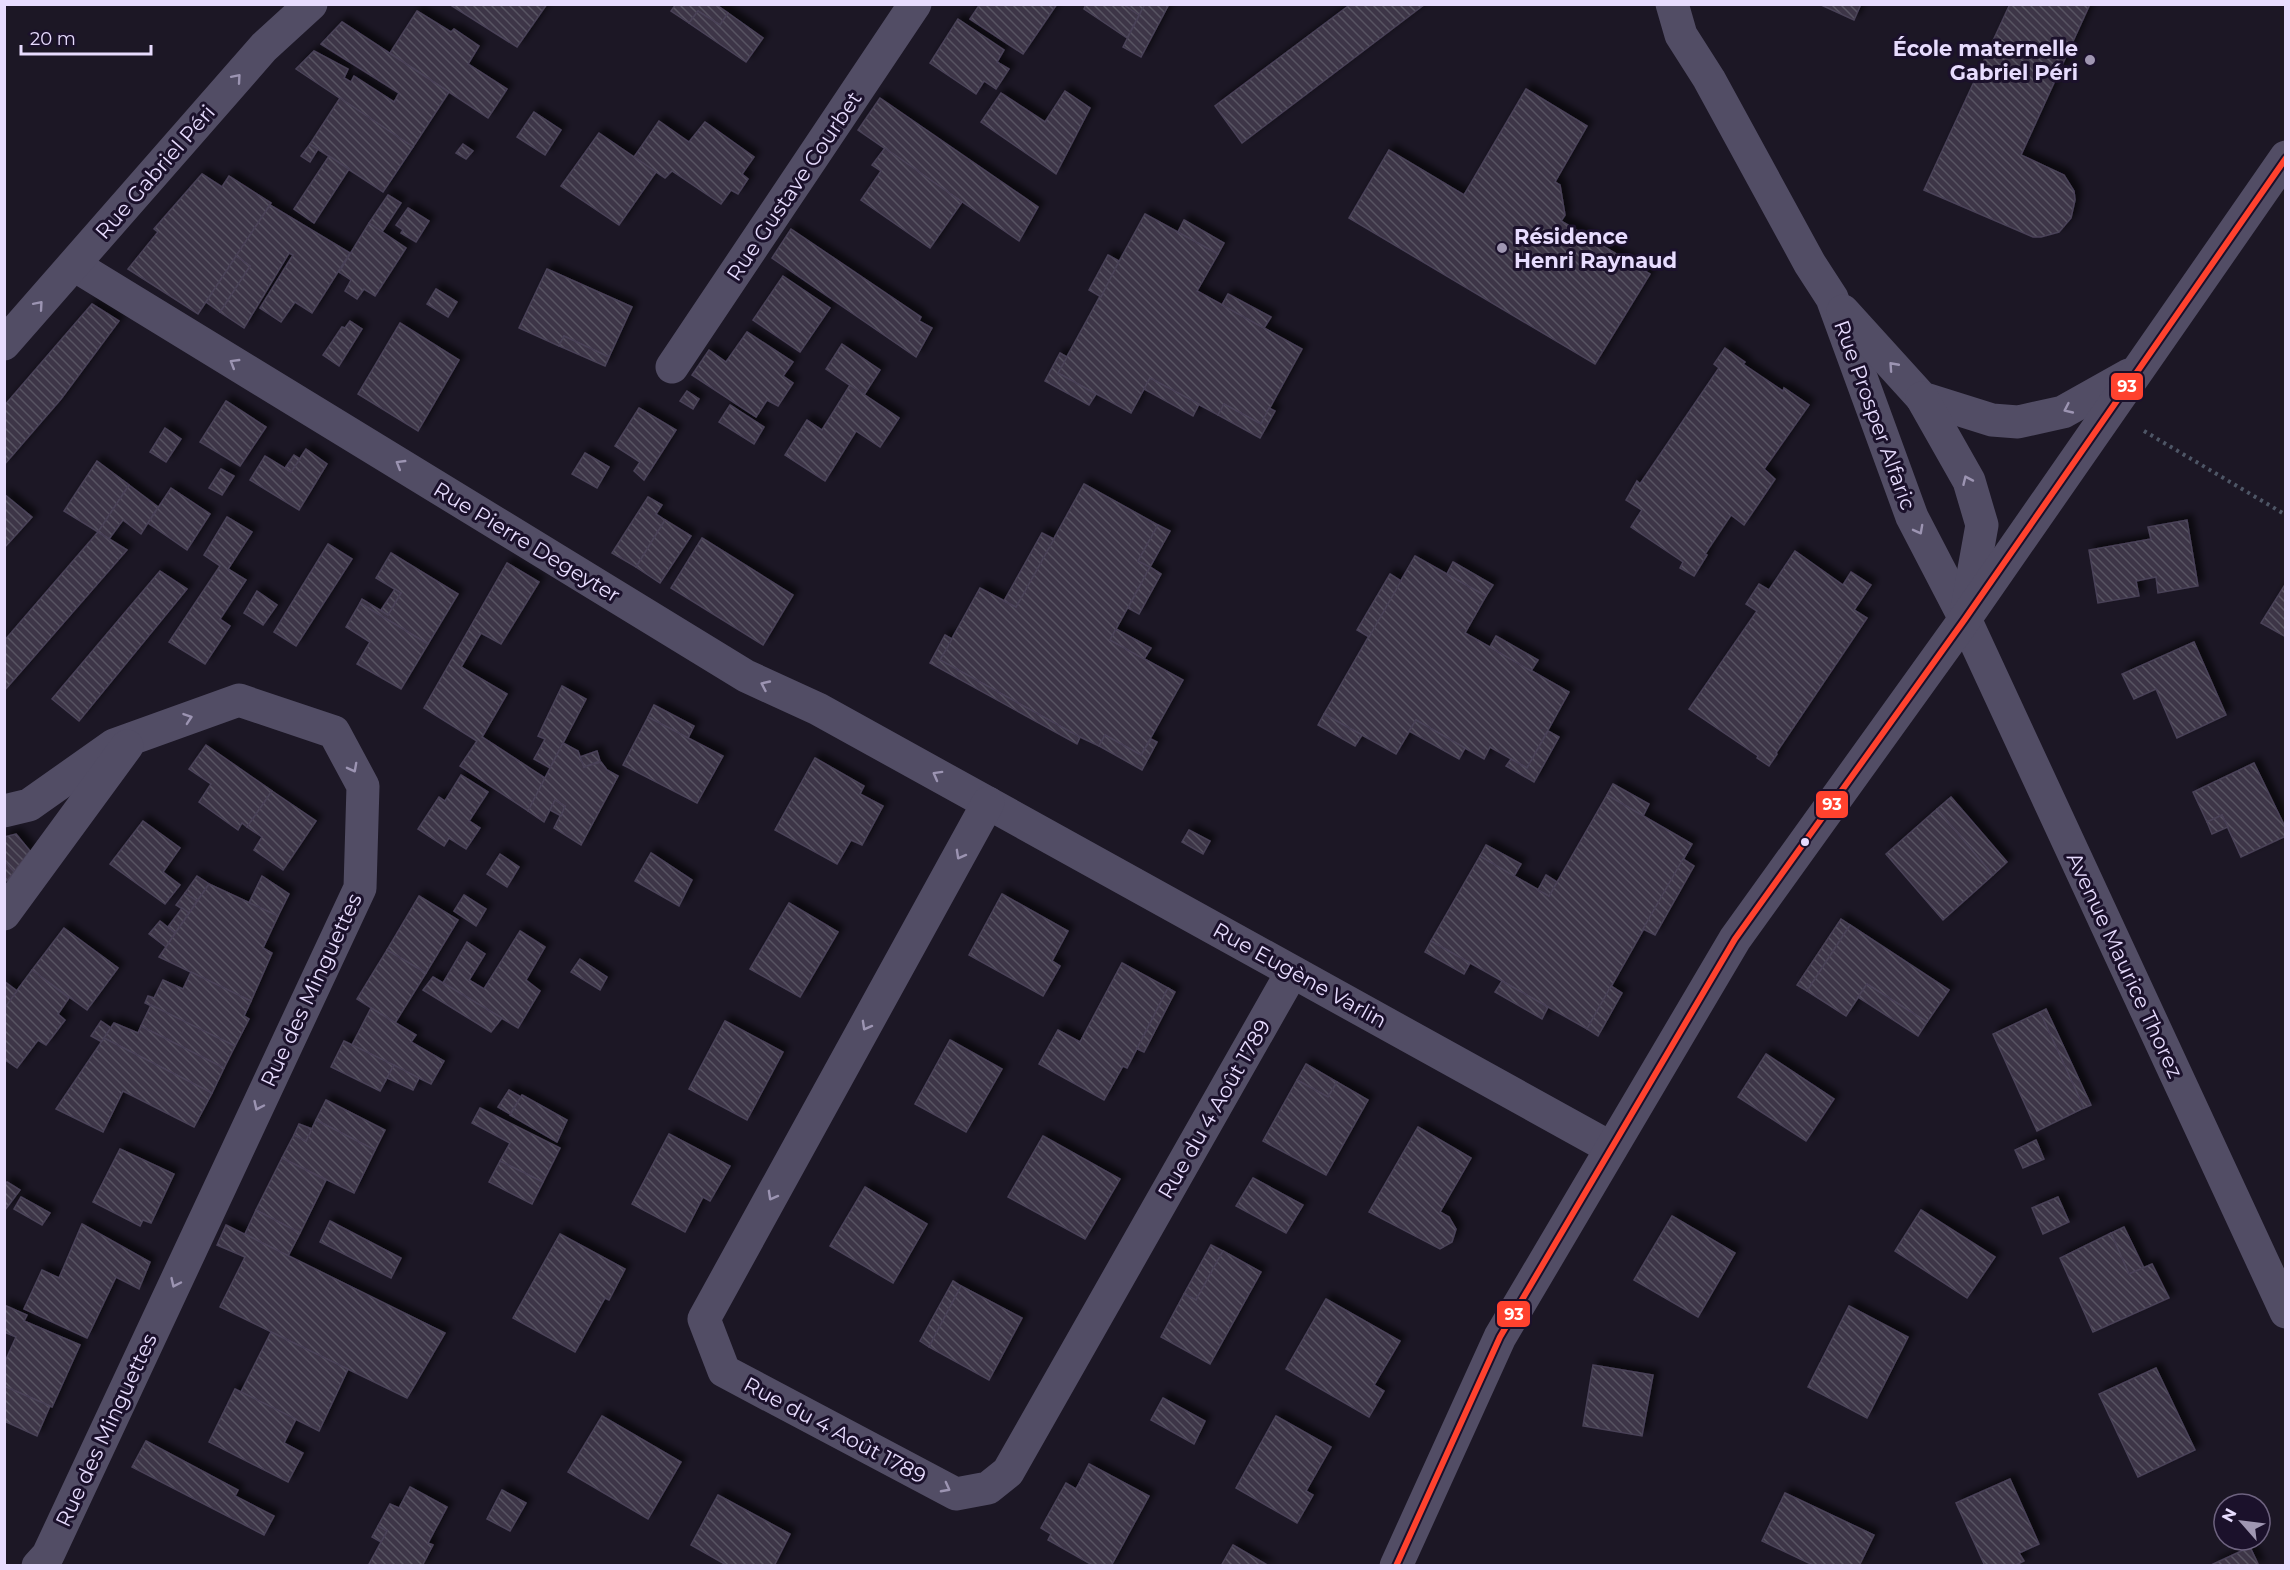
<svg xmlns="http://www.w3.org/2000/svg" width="2290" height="1570" font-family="Montserrat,sans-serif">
<defs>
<pattern id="building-back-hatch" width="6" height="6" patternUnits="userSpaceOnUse" patternTransform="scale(1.5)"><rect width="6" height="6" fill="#3c3646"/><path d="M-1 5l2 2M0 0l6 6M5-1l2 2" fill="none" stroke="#585262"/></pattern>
<filter id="shadow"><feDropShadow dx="5.5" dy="-5.5" stdDeviation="3" flood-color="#0009"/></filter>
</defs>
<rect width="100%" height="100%" fill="#1c1725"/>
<g fill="url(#building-back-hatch)" stroke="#4a4258" stroke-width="1.5" filter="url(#shadow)">
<polygon points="453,4 547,4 517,47 452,6"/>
<polygon points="676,4 715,4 728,13 720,25 698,11 689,23 671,11"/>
<polygon points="980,4 1057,4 1023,54 970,19"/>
<polygon points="1086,4 1123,4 1139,15 1127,38 1084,9"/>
<polygon points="1123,4 1145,4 1139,15"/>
<polygon points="1145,4 1169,4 1141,57 1123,47"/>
<polygon points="1351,4 1425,4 1242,143 1215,106"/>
<polygon points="1819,4 1861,4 1854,20"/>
<polygon points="2010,4 2090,4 2021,155 2064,175 2074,191 2075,200 2071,218 2059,232 2041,237 2033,237 1924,190"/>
<polygon points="417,11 451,32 454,29 479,46 468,64 507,89 488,118 390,53"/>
<polygon points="698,11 720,25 728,13 763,38 746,62 689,23"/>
<polygon points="958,19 1004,50 997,62 1009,69 996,89 984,81 976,94 930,63"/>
<polygon points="342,22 449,92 413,147 296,69 314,51 348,69 344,78 351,82 354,76 394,102 399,93 321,44"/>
<polygon points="1526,89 1587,126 1555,182 1560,185 1565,215 1561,221 1650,274 1595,364 1349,218 1389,150 1464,195"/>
<polygon points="1065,91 1090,108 1056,174 981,122 1001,93 1045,122"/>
<polygon points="340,98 413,147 383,192 310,144"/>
<polygon points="880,98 1038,207 1019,241 858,130"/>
<polygon points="534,112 561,130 545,155 517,137"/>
<polygon points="659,121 689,142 705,122 754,157 742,174 748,179 738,194 731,190 721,204 672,171 665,178 634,157"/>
<polygon points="599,133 656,172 619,225 561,186"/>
<polygon points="310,144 318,149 310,162 301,156"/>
<polygon points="463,144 473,151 466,159 456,153"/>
<polygon points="885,148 962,202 930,248 861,200 881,171 872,165"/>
<polygon points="329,156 349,169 314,223 294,209"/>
<polygon points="202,174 222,187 229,176 271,203 198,314 128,269 158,232 154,229"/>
<polygon points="388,195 401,203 382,232 369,223"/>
<polygon points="270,205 350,253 312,313 295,302 281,322 260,308 293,255 289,253 244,328 220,312 250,266 236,256"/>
<polygon points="408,208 429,221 416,242 401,233 403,230 396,225"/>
<polygon points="1145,214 1218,254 1197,291 1302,349 1261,424 1224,404 1218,415 1150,378 1131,413 1058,373"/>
<polygon points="1184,220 1224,243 1218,254 1178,232"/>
<polygon points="369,223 406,248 375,296 364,289 357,299 345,291 351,280 339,272"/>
<polygon points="791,229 921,317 919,321 932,328 916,357 772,258"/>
<polygon points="1108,255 1119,261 1101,297 1089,290"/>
<polygon points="236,256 250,266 220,312 206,302"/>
<polygon points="547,269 632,307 609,357 564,336 559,346 519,328"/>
<polygon points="783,276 830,308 800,352 753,320"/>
<polygon points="436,289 457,302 448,317 427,304"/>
<polygon points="1228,294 1271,317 1264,328 1222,305"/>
<polygon points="92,304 119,321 61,399 4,465 4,406"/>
<polygon points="350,321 362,329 339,366 323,355 342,327 345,328"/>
<polygon points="400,323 459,360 418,431 358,394"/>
<polygon points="747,332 793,362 783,376 793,383 778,406 767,400 756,417 692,375 709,350 726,362"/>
<polygon points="564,336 609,357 605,366 559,346"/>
<polygon points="842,344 880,370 864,395 826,369"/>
<polygon points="1725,348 1745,362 1743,364 1783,391 1784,388 1809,405 1764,469 1775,479 1744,525 1731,515 1705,554 1707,555 1694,576 1680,568 1683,562 1631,527 1642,510 1626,500 1637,481 1640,484 1719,368 1714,364"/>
<polygon points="1060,353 1067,357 1058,373 1096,394 1089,405 1045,381"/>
<polygon points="1150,378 1199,404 1193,416 1144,389"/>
<polygon points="850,385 899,418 880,447 856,431 825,481 785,455 807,420 822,430"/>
<polygon points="687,391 699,399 693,409 680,401"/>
<polygon points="226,401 266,427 240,466 200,442"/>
<polygon points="1224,404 1261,424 1269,408 1275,411 1260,438 1218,415"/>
<polygon points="730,405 764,427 754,444 719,422"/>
<polygon points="639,408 676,430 644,480 634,471 640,462 615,446"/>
<polygon points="165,428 181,439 166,462 150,452"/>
<polygon points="306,449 327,464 299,510 250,480 265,456 291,472"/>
<polygon points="585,453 609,467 597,488 572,474"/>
<polygon points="294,455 300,459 291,472 285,468"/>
<polygon points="97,461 129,485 98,532 64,511"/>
<polygon points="221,469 234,476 222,495 209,488"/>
<polygon points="1084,484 1158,525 1138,561 1150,567 1110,640 1183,680 1141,755 1105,735 1099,746 1080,737 940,660 980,588 1016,607"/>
<polygon points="129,485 158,507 141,534 123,520 109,539 98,532"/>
<polygon points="171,488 210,514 187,550 148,523"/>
<polygon points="4,494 32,517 4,548"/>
<polygon points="648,497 662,505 656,514 665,520 636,567 612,553"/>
<polygon points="227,517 252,532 228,569 246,580 220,619 230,626 205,664 169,642 220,566 204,555"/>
<polygon points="665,520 691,536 660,583 636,567"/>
<polygon points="2187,520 2198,586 2158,593 2156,577 2136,581 2139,596 2098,603 2089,550 2151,539 2148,527"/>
<polygon points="1158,525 1170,531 1150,567 1138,561"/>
<polygon points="98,532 127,550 4,691 4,641"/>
<polygon points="1042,533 1054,539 1016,607 1004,601"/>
<polygon points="702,538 793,595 763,645 671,588"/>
<polygon points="328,544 352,559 296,646 274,632"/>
<polygon points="1795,551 1843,585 1851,572 1871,585 1854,610 1867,618 1776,753 1777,754 1769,766 1757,758 1758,756 1689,709 1757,611 1746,604 1759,584 1769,590"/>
<polygon points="391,553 458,594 428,644 360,603 362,599 388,615 401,593 376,578"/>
<polygon points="1415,556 1486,596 1465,633 1569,692 1527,768 1490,747 1484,759 1416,720 1396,754 1324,714"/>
<polygon points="1453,562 1493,585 1486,596 1447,574"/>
<polygon points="507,563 539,582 501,644 481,633 461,667 507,694 482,737 545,778 528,811 460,766 477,741 424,708"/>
<polygon points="1150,567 1161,574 1139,614 1128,608"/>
<polygon points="160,571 187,589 79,721 52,699"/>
<polygon points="1390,574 1401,581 1369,637 1357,630"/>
<polygon points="2286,583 2286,637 2261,623"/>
<polygon points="395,589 401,593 388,615 381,610"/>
<polygon points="257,591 277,605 263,625 244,613"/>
<polygon points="360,603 428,644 401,689 357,664 370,642 346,627"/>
<polygon points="1116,629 1151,648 1144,659 1110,640"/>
<polygon points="945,635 952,639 940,660 1080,737 1077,744 930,663"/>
<polygon points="1496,636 1538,660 1531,671 1490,647"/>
<polygon points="2194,642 2226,715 2177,738 2156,689 2134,699 2122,674"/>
<polygon points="562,686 586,699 550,768 534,759 545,739 538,736"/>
<polygon points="654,705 694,726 688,738 648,717"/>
<polygon points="1324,714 1362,735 1355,746 1318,725"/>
<polygon points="648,717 723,756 697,803 623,765"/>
<polygon points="1416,720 1465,748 1459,759 1409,731"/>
<polygon points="1548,731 1559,737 1534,782 1506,766 1511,759 1527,768"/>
<polygon points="1105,735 1141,755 1151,739 1157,742 1142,770 1099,746"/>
<polygon points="563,743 578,751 584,767 601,762 607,770 618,776 581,845 554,828 565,806 555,800 544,822 528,811"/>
<polygon points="206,745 272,791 247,827 242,823 238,830 199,802 211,784 189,769"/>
<polygon points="597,751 600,761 584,767 580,757"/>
<polygon points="815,758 864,786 860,794 883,806 862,845 851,840 837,864 775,830"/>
<polygon points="2254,763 2286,829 2286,836 2241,857 2222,815 2207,822 2193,792"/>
<polygon points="461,775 488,792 469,821 480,828 466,849 449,838 444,846 418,829 439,797 445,801"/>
<polygon points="1613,784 1649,804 1643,816 1607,795"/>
<polygon points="272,791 316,821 283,870 254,850 262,837 247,827"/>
<polygon points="1607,795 1692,844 1587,1029 1431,941 1480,856 1549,896"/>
<polygon points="1951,797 2007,862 1993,875 1937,809"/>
<polygon points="555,800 565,806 561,816 550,810"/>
<polygon points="1937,809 1993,875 1943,920 1886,854"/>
<polygon points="2222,815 2228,827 2212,834 2207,822"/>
<polygon points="143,821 180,848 163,872 180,885 165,904 110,864"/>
<polygon points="1189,830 1210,841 1203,854 1182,842"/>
<polygon points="16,834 30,851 14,872 4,860 4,837"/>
<polygon points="1486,845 1521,864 1514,876 1480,856"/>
<polygon points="651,853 692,880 679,906 635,881"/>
<polygon points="500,854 519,867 507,887 487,874"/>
<polygon points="1683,859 1694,866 1655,935 1643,929"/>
<polygon points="4,860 14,872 7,881 4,877"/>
<polygon points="1546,875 1557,882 1549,896 1538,890"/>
<polygon points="197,876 209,884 197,901 185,893"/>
<polygon points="262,876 289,894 278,916 249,903"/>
<polygon points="209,884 278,916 263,948 272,953 251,1001 159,957"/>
<polygon points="185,893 197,901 189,913 176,905"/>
<polygon points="1002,894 1068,931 1052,961 1060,966 1043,996 969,955"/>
<polygon points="464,895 486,909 476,926 454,911"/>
<polygon points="419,896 458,920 426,973 387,950"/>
<polygon points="789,903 838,932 800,997 750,969"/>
<polygon points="182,908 189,913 175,933 168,927"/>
<polygon points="1841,919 1850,925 1807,991 1797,985"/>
<polygon points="160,921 175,933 166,947 149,934"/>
<polygon points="1850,925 1949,990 1927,1022 1867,984 1846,1016 1807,991"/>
<polygon points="64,928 118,968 87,1010 32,970"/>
<polygon points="520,931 545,947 526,980 540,991 518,1028 443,983 467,942 485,954 469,980 484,989"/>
<polygon points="1431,941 1470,963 1464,974 1425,952"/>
<polygon points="387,950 426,973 395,1023 357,999"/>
<polygon points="580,959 607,977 600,990 571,972"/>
<polygon points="1122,963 1168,988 1127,1068 1123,1066 1104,1100 1039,1064 1058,1030 1080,1042"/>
<polygon points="32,970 69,998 58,1014 65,1020 46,1045 38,1040 17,1068 4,1059 4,1008"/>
<polygon points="191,972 251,1001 244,1016 249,1019 235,1046 145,1003 148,996 154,998 163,980 183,989"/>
<polygon points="433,977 502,1018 491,1032 423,990"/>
<polygon points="4,981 17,991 6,1006 4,1005"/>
<polygon points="1502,981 1548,1007 1542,1019 1495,992"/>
<polygon points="1867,984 1927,1022 1918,1036 1858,997"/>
<polygon points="1611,986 1622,993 1598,1036 1587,1029"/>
<polygon points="1168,988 1175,992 1144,1052 1137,1049"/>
<polygon points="151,1005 235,1046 224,1068 141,1026"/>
<polygon points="371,1008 416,1035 411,1042 444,1061 431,1084 352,1045"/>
<polygon points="2046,1009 2091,1105 2084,1108 2040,1012"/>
<polygon points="2040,1012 2084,1108 2037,1131 1993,1034"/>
<polygon points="101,1021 111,1028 102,1042 91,1036"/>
<polygon points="725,1021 783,1052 747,1120 689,1089"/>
<polygon points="114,1023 138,1033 141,1026 224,1068 212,1093 104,1038"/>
<polygon points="104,1038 212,1093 194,1127 123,1091 103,1132 56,1109"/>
<polygon points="950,1040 1002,1069 966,1132 915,1104"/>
<polygon points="344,1041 394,1065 380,1091 331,1067"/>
<polygon points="1766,1054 1834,1099 1806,1141 1738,1097"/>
<polygon points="1306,1064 1337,1082 1328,1097 1297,1080"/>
<polygon points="394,1065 419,1078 413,1090 387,1078"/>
<polygon points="1297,1080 1328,1097 1337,1082 1368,1100 1326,1175 1263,1141"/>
<polygon points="509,1090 521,1097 510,1114 498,1107"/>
<polygon points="522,1095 567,1120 557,1142 510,1115"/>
<polygon points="326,1100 385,1130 375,1150 316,1120"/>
<polygon points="480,1108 560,1148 543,1182 500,1161 510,1143 472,1123"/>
<polygon points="316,1120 375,1150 354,1193 282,1158 294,1135 306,1141"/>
<polygon points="299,1124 312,1129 306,1141 294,1135"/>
<polygon points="1418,1127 1471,1158 1440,1212 1449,1217 1456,1229 1452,1242 1440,1249 1369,1212"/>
<polygon points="669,1134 730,1166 710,1201 703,1197 685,1232 632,1204"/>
<polygon points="1043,1136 1120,1179 1085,1239 1008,1197"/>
<polygon points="2036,1140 2044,1159 2023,1168 2015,1150"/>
<polygon points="120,1149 174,1174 151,1223 143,1220 140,1226 93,1202"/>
<polygon points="282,1158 326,1180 300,1233 256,1210"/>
<polygon points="500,1161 543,1182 532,1204 489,1182"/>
<polygon points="1253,1178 1303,1205 1286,1233 1236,1206"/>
<polygon points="7,1182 20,1190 5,1210 4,1185"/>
<polygon points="865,1187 927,1224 893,1283 830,1246"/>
<polygon points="21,1197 50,1213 42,1225 14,1209"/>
<polygon points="2058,1197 2069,1222 2043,1234 2032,1208"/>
<polygon points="256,1210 300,1233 288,1256 245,1234"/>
<polygon points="1921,1210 1995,1257 1967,1298 1895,1251"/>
<polygon points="1672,1216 1735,1253 1698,1317 1634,1280"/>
<polygon points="330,1221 401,1258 391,1278 320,1242"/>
<polygon points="82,1224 150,1262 139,1289 116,1277 87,1338 24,1309 42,1270 59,1278"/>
<polygon points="226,1225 445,1333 407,1398 220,1307 245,1257 217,1245"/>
<polygon points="2124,1227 2144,1268 2129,1274 2111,1233"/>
<polygon points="2111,1233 2129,1274 2152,1264 2169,1298 2093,1332 2060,1258"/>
<polygon points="560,1234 625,1269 609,1300 605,1298 575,1352 513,1318"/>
<polygon points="1211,1245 1223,1251 1196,1300 1184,1294"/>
<polygon points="1223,1251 1261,1272 1210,1364 1161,1337 1184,1294 1196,1300"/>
<polygon points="953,1281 961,1286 929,1347 920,1341"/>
<polygon points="961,1286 1022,1318 989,1380 929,1347"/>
<polygon points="1326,1299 1400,1341 1374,1385 1384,1391 1369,1417 1286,1369"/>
<polygon points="4,1305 27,1315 24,1321 80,1345 52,1407 4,1386 4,1364 16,1337 4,1332"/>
<polygon points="1849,1306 1908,1337 1867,1418 1808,1387"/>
<polygon points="271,1332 348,1369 319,1431 241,1392"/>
<polygon points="1593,1365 1653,1375 1642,1436 1583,1426"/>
<polygon points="2156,1368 2195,1450 2138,1477 2099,1394"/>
<polygon points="4,1386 50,1406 37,1436 4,1421"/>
<polygon points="235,1389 296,1419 284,1443 303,1453 288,1482 209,1442"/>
<polygon points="1163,1398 1205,1421 1194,1444 1151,1420"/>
<polygon points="602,1416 681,1462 648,1519 568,1472"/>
<polygon points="1276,1416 1331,1447 1306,1491 1313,1495 1297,1523 1236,1488"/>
<polygon points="146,1441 238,1490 235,1496 274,1516 264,1535 132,1467"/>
<polygon points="1089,1464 1149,1496 1111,1566 1094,1566 1048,1540 1051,1534 1041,1528 1066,1483 1076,1489"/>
<polygon points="2010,1479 2039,1544 2019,1553 2024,1561 2014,1566 1985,1566 1956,1503"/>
<polygon points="410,1487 447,1507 428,1543 433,1545 422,1566 368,1566 387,1531 378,1526 390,1504 399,1508"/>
<polygon points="502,1490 526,1503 510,1531 487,1519"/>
<polygon points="1785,1493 1874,1535 1859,1566 1815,1566 1762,1541"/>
<polygon points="718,1495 790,1534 774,1566 728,1566 691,1545"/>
<polygon points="378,1526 387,1531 381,1542 372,1537"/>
<polygon points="1233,1545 1269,1566 1221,1566"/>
<polygon points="2250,1547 2259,1566 2209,1566"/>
</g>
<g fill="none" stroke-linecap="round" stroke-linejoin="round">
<polyline stroke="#4e5666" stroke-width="4" stroke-dasharray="3 4.5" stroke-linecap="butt" points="2144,431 2286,515"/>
<g stroke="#524d65" stroke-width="33">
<polyline points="1672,4 1681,35 1709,79 1810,264 1832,298 1912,517 1965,619 2286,1312"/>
<polyline points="74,265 746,676 818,709 1611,1148"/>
<polyline points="1843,311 1922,398 1992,420 2018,422 2063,412 2129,375"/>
<polyline points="4,344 264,47 311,4"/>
<polyline points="672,367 915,4"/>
<polyline points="1922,398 1969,481 1982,525 1967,608"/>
<polyline points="988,803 704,1319 724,1371 956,1494 988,1488 1008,1472 1292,972"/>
<polyline points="4,811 29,805 114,745 239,700 334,732 363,786 360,888 48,1555 38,1566"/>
<polyline points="4,914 127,746"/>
<polyline points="1396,1566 1500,1337 1735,939 1965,619 2286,157"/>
</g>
<g stroke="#1b112b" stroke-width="10">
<polyline id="bus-1" points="1396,1566 1500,1337 1735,939 1965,619 2286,158"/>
</g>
<use href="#bus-1" stroke="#ff422e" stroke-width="6"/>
</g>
<defs><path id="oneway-chevron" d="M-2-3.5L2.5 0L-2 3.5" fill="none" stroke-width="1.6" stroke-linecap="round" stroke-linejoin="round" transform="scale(1.5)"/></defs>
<g stroke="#9c94b2">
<use href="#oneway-chevron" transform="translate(237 78) rotate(-49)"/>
<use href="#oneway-chevron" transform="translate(39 305) rotate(-49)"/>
<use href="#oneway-chevron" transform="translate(234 363) rotate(-149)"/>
<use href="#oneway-chevron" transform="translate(1893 366) rotate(-132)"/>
<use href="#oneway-chevron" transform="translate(2068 409) rotate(155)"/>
<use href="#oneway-chevron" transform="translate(400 464) rotate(-149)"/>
<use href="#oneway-chevron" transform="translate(1967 480) rotate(-114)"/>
<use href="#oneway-chevron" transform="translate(1919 530) rotate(62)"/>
<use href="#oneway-chevron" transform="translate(765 685) rotate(-155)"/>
<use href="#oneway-chevron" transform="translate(188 718) rotate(-19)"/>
<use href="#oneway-chevron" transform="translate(353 768) rotate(62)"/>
<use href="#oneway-chevron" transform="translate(937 775) rotate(-151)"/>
<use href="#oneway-chevron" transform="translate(960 855) rotate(119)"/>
<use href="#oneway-chevron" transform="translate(866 1026) rotate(119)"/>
<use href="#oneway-chevron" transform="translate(258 1106) rotate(115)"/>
<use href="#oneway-chevron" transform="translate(772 1196) rotate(119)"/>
<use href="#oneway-chevron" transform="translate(175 1283) rotate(115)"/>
<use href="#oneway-chevron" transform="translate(946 1488) rotate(28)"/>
</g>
<g fill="#a097b2" stroke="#1b112b" stroke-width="2">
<circle cx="2090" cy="60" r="6"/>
<circle cx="1502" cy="248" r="6"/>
</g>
<circle fill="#e7dcfe" stroke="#1b112b" stroke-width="2" cx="1805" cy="842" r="5"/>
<g text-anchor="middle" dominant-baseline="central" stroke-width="6" stroke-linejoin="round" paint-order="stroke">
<g font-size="21" font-weight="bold" fill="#e7dcfe" stroke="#1b112b" text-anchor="end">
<text x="2078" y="48">École maternelle<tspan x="2078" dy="24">Gabriel Péri</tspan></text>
<text x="1514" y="236" text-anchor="start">Résidence<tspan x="1514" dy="24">Henri Raynaud</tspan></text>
</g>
<g font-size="21" fill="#e7dcfe" stroke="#1b112b">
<text transform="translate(155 172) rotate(-49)">Rue Gabriel Péri</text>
<text transform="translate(794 186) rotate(-56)">Rue Gustave Courbet</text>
<text transform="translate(1875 415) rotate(70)">Rue Prosper Alfaric</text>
<text transform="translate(527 542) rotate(31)">Rue Pierre Degeyter</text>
<text transform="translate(2125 965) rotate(65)">Avenue Maurice Thorez</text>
<text transform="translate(1300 975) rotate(29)">Rue Eugène Varlin</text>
<text transform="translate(311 990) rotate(-65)">Rue des Minguettes</text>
<text transform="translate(1214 1109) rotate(-60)">Rue du 4 Août 1789</text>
<text transform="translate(106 1430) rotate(-65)">Rue des Minguettes</text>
<text transform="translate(835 1430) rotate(28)">Rue du 4 Août 1789</text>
</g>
</g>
<g stroke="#1b112b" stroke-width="2">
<rect x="2110" y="372" width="34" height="29" rx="6" fill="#ff422e"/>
<rect x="1815" y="790" width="34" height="29" rx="6" fill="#ff422e"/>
<rect x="1496" y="1300" width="35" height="28" rx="6" fill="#ff422e"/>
</g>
<g font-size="16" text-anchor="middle" font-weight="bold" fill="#fff">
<text x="2127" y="392">93</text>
<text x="1832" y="810">93</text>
<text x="1514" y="1320">93</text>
</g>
<rect width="2290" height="1570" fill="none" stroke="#e7dcfe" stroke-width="12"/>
<g transform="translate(2242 1522) rotate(298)"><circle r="28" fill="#1b112b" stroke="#6d627f" stroke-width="1.5"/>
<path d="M0-4.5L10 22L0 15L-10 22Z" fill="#a097b2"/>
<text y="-9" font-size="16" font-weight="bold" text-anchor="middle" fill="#e7dcfe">N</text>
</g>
<path d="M21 45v9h130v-9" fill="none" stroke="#e7dcfe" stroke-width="3"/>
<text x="30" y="45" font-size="18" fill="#e7dcfe" stroke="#1b112b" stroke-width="4.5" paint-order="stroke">20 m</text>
</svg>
